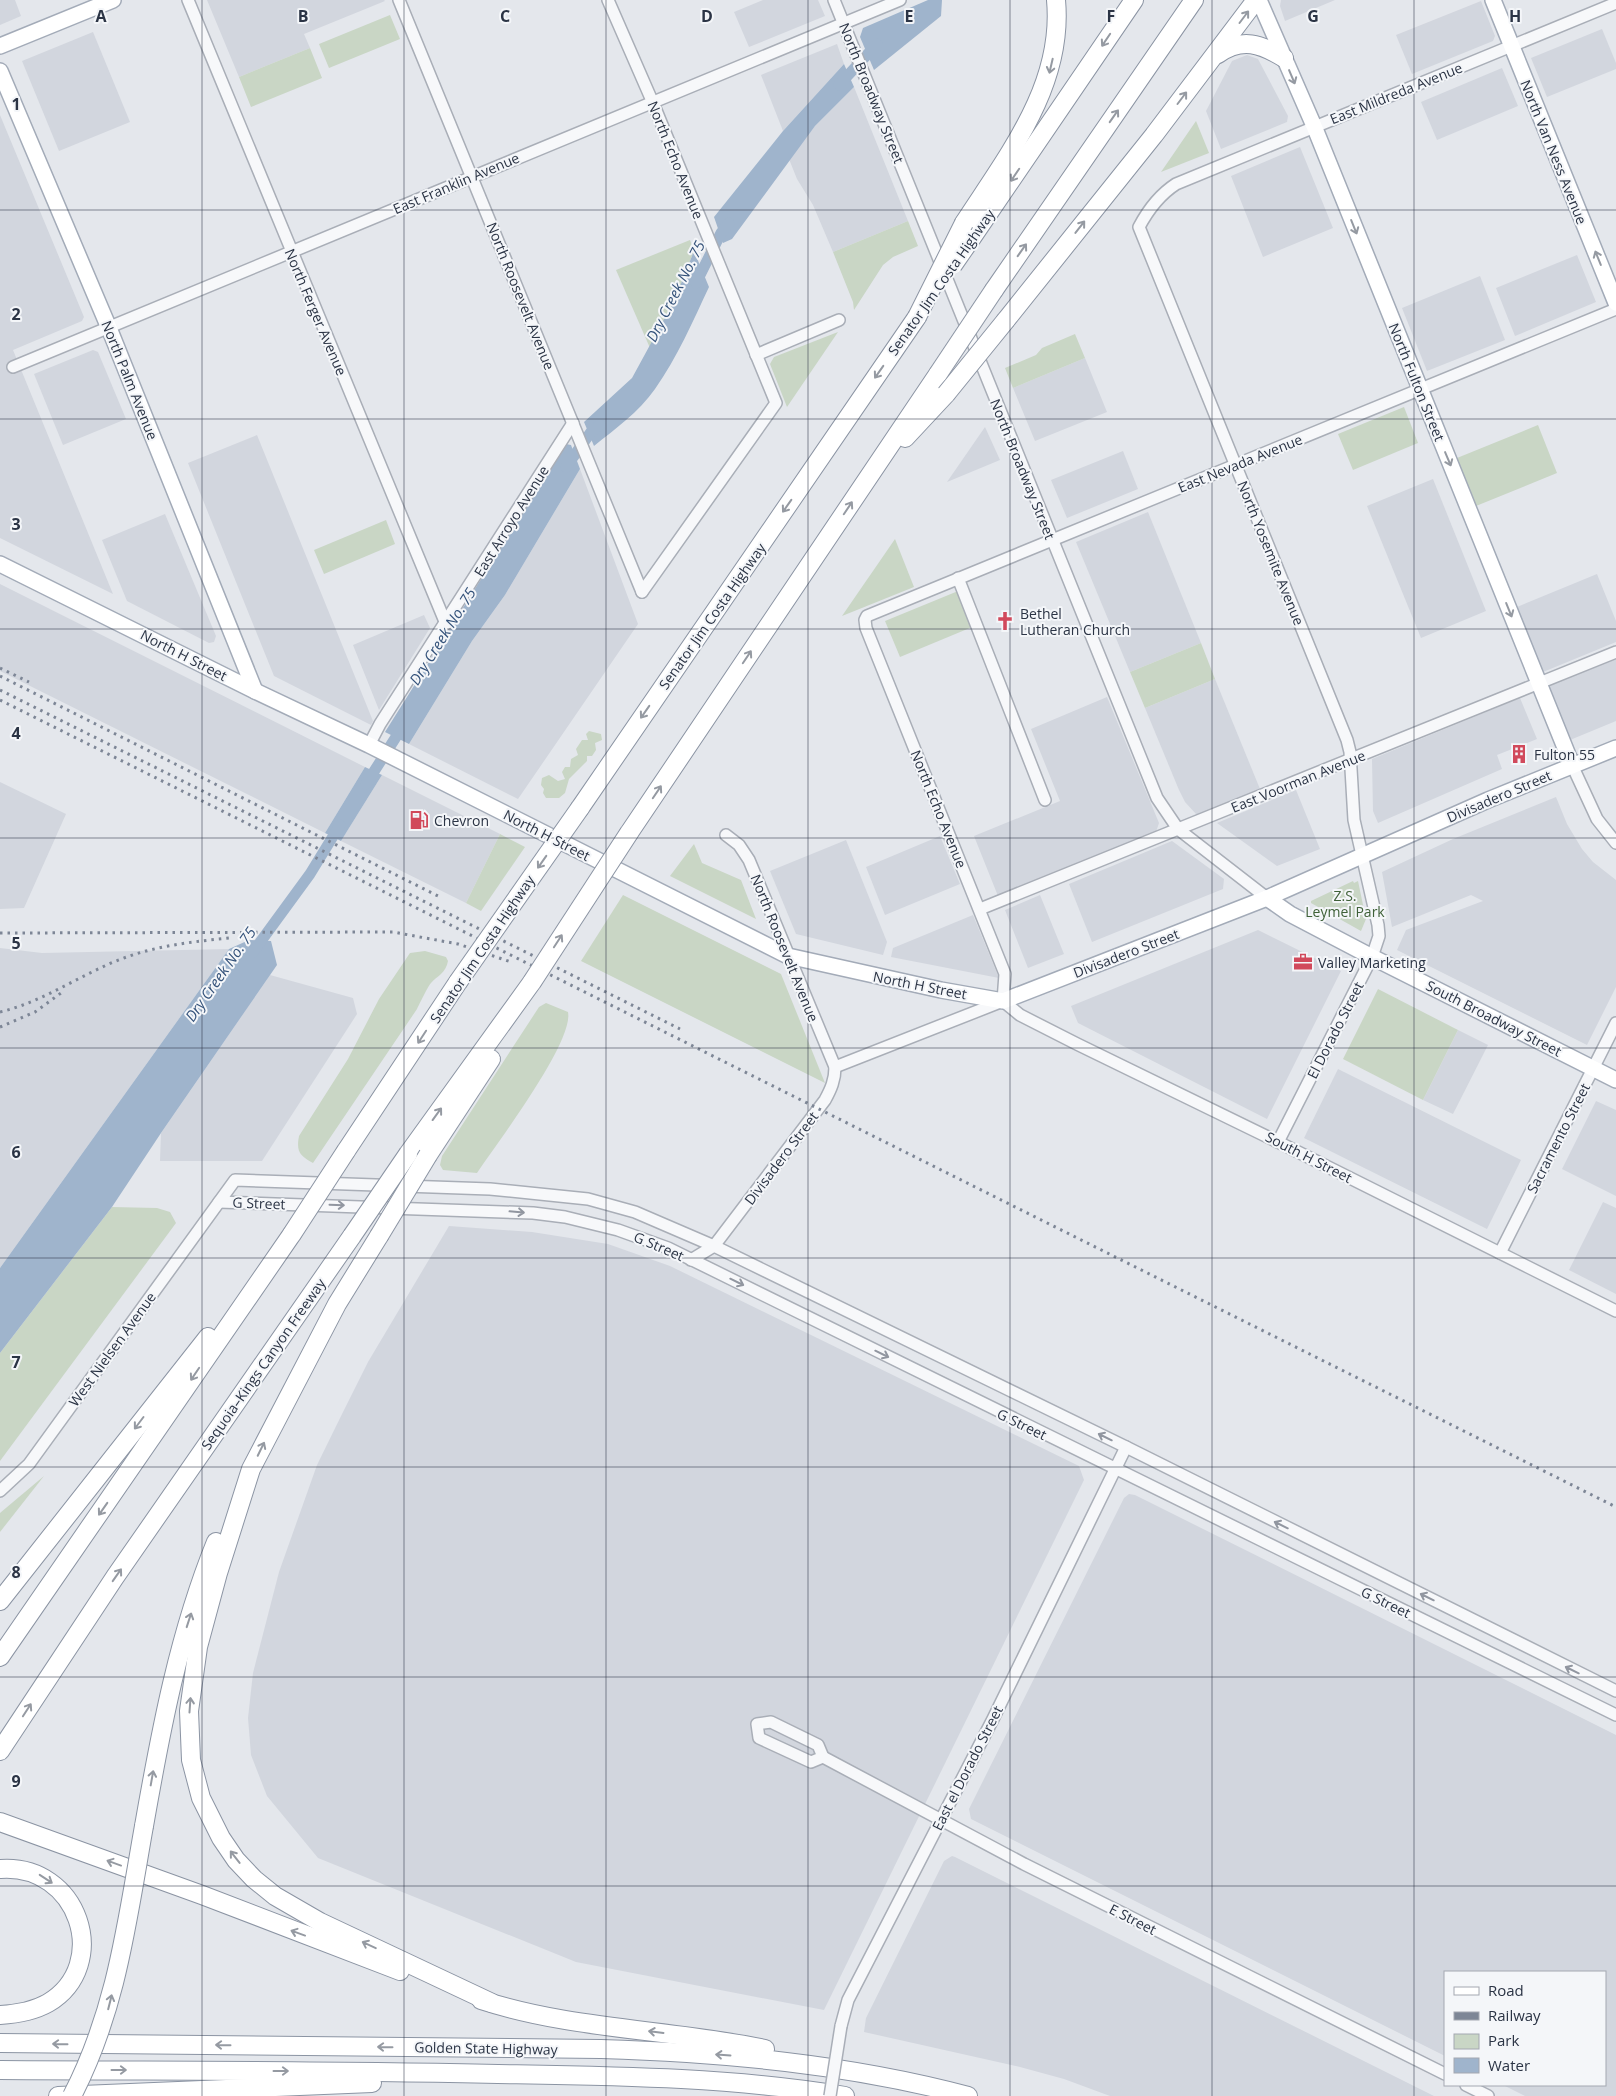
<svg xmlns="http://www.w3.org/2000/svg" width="1616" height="2096" font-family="'Open Sans',sans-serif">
<rect width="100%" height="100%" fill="#e4e7ec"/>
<g fill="#d2d6de">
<polygon points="0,0 15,0 21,16 0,25"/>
<polygon points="207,0 384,0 385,1 304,34 310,48 239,77"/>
<polygon points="763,0 818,0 825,16 749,47 734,12"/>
<polygon points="1281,0 1335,0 1285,21 1280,6"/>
<polygon points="1481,1 1495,36 1493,41 1412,74 1396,35"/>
<polygon points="1602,29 1616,63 1616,69 1547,97 1531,58"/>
<polygon points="93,32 130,122 59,151 22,61"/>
<polygon points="837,44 844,64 783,131 761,75"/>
<polygon points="1247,55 1258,59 1288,116 1287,122 1221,149 1206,111 1232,61"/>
<polygon points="1502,68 1518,106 1437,140 1421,102"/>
<polygon points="854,87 908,221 833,252 813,205 797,179 789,159 815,126"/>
<polygon points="0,115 84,317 82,321 13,350 113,594 0,538"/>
<polygon points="1300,147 1333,228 1263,257 1231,176"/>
<polygon points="1577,255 1596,302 1515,336 1496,288"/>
<polygon points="1480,276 1505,340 1427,371 1402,308"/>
<polygon points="93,350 98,352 126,419 63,445 34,374"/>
<polygon points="1085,358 1107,412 1035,441 1013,388"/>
<polygon points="985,427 1000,460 947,482"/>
<polygon points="257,435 373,721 371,725 274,676 188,463"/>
<polygon points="1123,451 1138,489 1067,518 1051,480"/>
<polygon points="580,469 638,624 518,799 409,744 472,641 505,595"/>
<polygon points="1433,479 1486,611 1421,638 1367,506"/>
<polygon points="1148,512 1201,643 1130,672 1076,542"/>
<polygon points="165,514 216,636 214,642 209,643 127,601 102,540"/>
<polygon points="1597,574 1616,621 1616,642 1543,672 1517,607"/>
<polygon points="0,584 365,767 325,833 0,671"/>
<polygon points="424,615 430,628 379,710 353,645"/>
<polygon points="1616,659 1616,721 1570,740 1549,686"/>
<polygon points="1215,679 1260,789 1197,815 1185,802 1179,790 1145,708"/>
<polygon points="1107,697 1159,823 1156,832 998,896 974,836 1060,801 1031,729"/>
<polygon points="1520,698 1537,739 1497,755 1502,769 1378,823 1373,811 1372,759"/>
<polygon points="382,775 500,834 466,903 341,841"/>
<polygon points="0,782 66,814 24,908 0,909"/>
<polygon points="1296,790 1320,849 1277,866 1217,823"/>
<polygon points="1556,797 1567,824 1582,849 1593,862 1616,880 1616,987 1587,1045 1397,950 1406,930 1483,901 1471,895 1392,927 1382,872 1453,839"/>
<polygon points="940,836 960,884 885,915 866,867"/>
<polygon points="846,840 887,942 883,955 796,934 770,871"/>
<polygon points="1172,841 1224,879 1223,889 1092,942 1069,884"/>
<polygon points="1040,895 1064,954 1028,968 1005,910"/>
<polygon points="973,915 999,978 891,957 893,948"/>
<polygon points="1258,930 1341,971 1267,1119 1078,1023 1071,1006"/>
<polygon points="0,948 42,953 229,949 0,1268"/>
<polygon points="270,975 353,998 357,1014 262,1161 160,1161 161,1133"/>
<polygon points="1458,1030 1488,1045 1453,1114 1423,1100"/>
<polygon points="1338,1069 1521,1160 1487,1229 1304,1138"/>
<polygon points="1596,1101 1616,1110 1616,1196 1562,1169"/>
<polygon points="1603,1202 1616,1208 1616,1294 1569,1270"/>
<polygon points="449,1226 532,1232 608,1244 670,1266 1079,1466 1084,1480 824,2010 576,1962 318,1858 267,1796 251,1755 248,1718 253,1673 279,1572 317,1465 344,1410 368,1362"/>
<polygon points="1129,1494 1135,1495 1616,1735 1616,2096 1525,2096 1503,2085 1605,2085 1605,1972 1445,1972 1445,2056 971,1819 969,1809 1124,1498"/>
<polygon points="952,1856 955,1857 1434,2096 1110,2096 1064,2079 1020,2067 864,2032 866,2018 944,1861"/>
</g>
<g fill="#c9d6c5">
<polygon points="390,15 400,39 329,68 319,44"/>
<polygon points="310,48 322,78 251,107 239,77"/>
<polygon points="1196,121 1209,153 1161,172"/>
<polygon points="908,221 918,246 893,257 883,265 854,310 853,302 833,252"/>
<polygon points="690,240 694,251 674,301 650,348 616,270"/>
<polygon points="838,332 787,407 770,364 774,357"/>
<polygon points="1075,334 1085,358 1013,388 1005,368 1036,355 1042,348"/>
<polygon points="1404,407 1418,443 1353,470 1338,434"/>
<polygon points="1538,425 1557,473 1476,506 1457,458"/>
<polygon points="386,520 395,544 324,574 314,550"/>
<polygon points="895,539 914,587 842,616"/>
<polygon points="963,589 977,625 900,657 885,621"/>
<polygon points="1201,643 1215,679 1145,708 1130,672"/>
<polygon points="589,731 601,734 602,740 595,743 596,750 592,756 587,756 587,761 569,779 565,793 559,798 546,798 543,793 544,789 541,785 542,778 549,775 558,781 565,779 562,772 565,767 570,767 571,759 578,755 576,749 582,740 588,740 586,734"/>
<polygon points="500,834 525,847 481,911 466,903"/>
<polygon points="694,844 702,863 741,880 756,919 670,876"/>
<polygon points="1353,881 1354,883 1358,881 1366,919 1361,931 1311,903 1311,901"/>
<polygon points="623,895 781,974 825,1083 581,961"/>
<path d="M425 951 446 957 448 961C446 973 437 976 431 983 428 986 420 1003 417 1009L313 1163C300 1156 296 1152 299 1136L348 1059 379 999 410 953Z"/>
<polygon points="1378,989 1458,1030 1423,1100 1343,1059"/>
<path d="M546 1003 568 1012C574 1042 497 1143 477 1173L443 1170 440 1165 442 1156 539 1007Z"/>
<polygon points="112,1207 157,1208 170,1212 176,1223 0,1461 0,1353"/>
<polygon points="44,1476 0,1532 0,1513"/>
</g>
<g fill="#9fb4cc">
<polygon points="928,0 942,0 941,16 874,70 860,37 863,28"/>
<polygon points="844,64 854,87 815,126 732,239 723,243 714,217 783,131"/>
<path d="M694 251 709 287C693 321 677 358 655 389 639 412 615 429 594 446L584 422 632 378 674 301Z"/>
<polygon points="566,444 571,445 580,469 505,595 472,641 409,744 385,732"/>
<polygon points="365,767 382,775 341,841 325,833"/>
<polygon points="249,940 271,941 277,965 161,1133 112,1207 0,1353 0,1268 229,949"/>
</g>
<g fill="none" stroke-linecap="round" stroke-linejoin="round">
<g stroke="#9fb4cc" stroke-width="11">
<polyline points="839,85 877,44"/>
<polyline points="696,283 721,233 729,223"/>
<polyline points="566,467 591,432 600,425"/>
<polyline points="366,784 403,726"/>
<polyline points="253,952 310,874 340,825"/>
</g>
<g stroke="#a9aeb7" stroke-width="14">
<g id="minor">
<polyline points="188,0 446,624"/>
<polyline points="399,0 642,592"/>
<polyline points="608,0 653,103 776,403 642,592"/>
<polyline points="834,0 1157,798 1178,829 1267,898"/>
<polyline points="756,355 839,320"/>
<polyline points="13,367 900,0"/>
<polyline points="958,578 1045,800"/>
<polyline points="369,745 380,724 573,423"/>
<polyline points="1572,765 1597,819 1616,843"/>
<polyline points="980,909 1616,652"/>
<polyline points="1003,1001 1005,974 866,628 865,620 867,616 1616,309"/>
<polyline points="1003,1001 1020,1015 1077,1044 1278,1142 1616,1311"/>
<polyline points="835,1067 1003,1001"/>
<path d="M1278 1142 1372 957 1379 936 1378 925 1354 820 1350 752 1347 740 1139 227C1148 210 1159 195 1176 184L1616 3"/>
<polyline points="219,1202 533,1213 565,1217 618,1230 668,1248 1616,1715"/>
<polyline points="1500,1253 1616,1023"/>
<path d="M691 1260 714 1246 825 1100C831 1089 835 1080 835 1067L749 860 739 845 726 835"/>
<polyline points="0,1491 29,1464 235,1180 490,1189 588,1199 635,1212 714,1246 1126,1447 1616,1691"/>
<polygon points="771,1722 818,1745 823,1757 811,1762 759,1738 757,1724"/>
<polyline points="823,1757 1024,1864 1445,2074"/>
<polyline points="841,2026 848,2000 993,1719 1126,1447"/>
<polyline points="1466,2085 1488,2096"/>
</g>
</g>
<g stroke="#a3abb8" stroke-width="18">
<g id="major">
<polyline points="1259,0 1314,126 1572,765"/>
<polyline points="1493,0 1616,303"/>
<polyline points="0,46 113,0"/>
<polyline points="0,71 109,328 255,691"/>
<polyline points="0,564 255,691 369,745 788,956 941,990 1003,1001 1267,898 1488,800 1616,748"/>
<polyline points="1267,898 1290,914 1372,957 1616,1080"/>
</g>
</g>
<g stroke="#8b94a3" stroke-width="20">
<g id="highway">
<path d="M1218 54C1242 37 1261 44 1284 58"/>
<path d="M964 223C1008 155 1064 85 1056 0"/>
<polyline points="971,239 1134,0"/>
<polyline points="994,290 1194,0"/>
<polyline points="1006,320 1154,135 1256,0"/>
<polyline points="905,438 946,394"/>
<polyline points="580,808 917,317"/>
<polyline points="629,833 938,374"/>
<polyline points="346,1151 458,982"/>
<polyline points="408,1154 532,982"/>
<polyline points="428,1155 491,1059"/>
<polyline points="379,1236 337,1304 251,1469 218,1573 198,1647 189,1711 191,1760 201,1798 221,1838 236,1860 254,1879 275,1896 320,1922 492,2003"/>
<polyline points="0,1601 208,1337"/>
<polyline points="0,1657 292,1234"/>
<polyline points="0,1751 115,1577 352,1236"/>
<polyline points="0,1822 202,1895 400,1971"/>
<path d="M144 1826C161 1729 179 1633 216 1542"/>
<path d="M0 1869C79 1863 112 1965 48 2003 34 2011 16 2014 0 2015"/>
<path d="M481 2000C573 2030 671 2029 765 2049"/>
<path d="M0 2043 601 2049C726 2053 847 2064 968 2096"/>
<path d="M0 2070C166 2071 332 2070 498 2074 614 2076 731 2077 845 2096"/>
<polyline points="58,2096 372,2083"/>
</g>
</g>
<use href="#minor" stroke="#f7f8fa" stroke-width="11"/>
<use href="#major" stroke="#fff" stroke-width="15"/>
<use href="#highway" stroke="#fff" stroke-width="18"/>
<g stroke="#7d8696" stroke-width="3" stroke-dasharray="2.5 5" stroke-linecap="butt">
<polyline points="0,668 29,682"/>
<polyline points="0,676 438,896"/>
<polyline points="0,690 680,1029"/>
<polyline points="0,700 1616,1507"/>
<polyline points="0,933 393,932 458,944 511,962"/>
<path d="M0 1012C42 1002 77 977 116 961 153 946 190 942 229 938"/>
<polyline points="0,1027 35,1012 61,993"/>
</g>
<g stroke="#a9aeb7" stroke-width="14" stroke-linecap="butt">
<polyline id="minor-bridge" points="830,2096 841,2026"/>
</g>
<g stroke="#8b94a3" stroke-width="20" stroke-linecap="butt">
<g id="highway-bridge">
<polyline points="953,265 971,239"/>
<polyline points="917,317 964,223"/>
<polyline points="938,374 994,290"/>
<polyline points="946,394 1006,320"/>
<polyline points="458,982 580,808"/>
<polyline points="532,982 629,833"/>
<polyline points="292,1234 346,1151"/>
<polyline points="352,1236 408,1154"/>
<polyline points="379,1236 428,1155"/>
<path d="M72 2096C117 2009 127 1921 144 1826"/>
</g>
</g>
<use href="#minor-bridge" stroke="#f7f8fa" stroke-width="11"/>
<use href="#highway-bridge" stroke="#fff" stroke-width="18"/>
</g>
<defs><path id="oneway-shaft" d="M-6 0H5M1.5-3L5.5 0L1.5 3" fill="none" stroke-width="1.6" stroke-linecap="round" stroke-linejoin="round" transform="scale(1.25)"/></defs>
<g stroke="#959aa2">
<use href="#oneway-shaft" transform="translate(1244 17) rotate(-53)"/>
<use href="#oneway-shaft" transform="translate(1106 40) rotate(124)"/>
<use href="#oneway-shaft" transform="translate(1051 66) rotate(103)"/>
<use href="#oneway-shaft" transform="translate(1292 77) rotate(67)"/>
<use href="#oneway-shaft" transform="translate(1182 98) rotate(-53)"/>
<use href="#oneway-shaft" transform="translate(1114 116) rotate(-55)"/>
<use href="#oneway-shaft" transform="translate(1015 175) rotate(124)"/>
<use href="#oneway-shaft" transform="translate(1080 227) rotate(-52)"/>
<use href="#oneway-shaft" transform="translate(1354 227) rotate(68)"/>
<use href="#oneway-shaft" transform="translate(1022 250) rotate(-55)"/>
<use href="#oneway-shaft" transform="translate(1598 258) rotate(-112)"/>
<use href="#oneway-shaft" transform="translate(879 372) rotate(125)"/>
<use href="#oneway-shaft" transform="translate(1448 459) rotate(67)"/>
<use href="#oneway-shaft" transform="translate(787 506) rotate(125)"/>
<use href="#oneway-shaft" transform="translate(848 508) rotate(-56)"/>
<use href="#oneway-shaft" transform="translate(1509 610) rotate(68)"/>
<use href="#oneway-shaft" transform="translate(747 657) rotate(-56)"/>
<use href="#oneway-shaft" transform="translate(645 712) rotate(125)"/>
<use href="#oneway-shaft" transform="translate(657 792) rotate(-56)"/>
<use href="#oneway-shaft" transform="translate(542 862) rotate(125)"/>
<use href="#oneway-shaft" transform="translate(558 941) rotate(-57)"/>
<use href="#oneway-shaft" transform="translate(422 1037) rotate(123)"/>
<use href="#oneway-shaft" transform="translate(437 1114) rotate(-54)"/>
<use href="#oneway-shaft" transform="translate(195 1374) rotate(124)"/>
<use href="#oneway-shaft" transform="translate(139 1423) rotate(127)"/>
<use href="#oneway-shaft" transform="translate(261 1449) rotate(-64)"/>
<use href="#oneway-shaft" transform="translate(103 1509) rotate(125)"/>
<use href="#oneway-shaft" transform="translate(117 1575) rotate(-55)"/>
<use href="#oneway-shaft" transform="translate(189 1620) rotate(-72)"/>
<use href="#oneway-shaft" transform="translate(190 1705) rotate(-86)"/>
<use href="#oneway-shaft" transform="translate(27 1710) rotate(-57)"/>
<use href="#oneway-shaft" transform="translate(152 1778) rotate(-80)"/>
<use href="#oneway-shaft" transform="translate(235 1857) rotate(-128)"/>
<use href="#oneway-shaft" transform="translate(114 1863) rotate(-160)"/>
<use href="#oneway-shaft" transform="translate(46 1879) rotate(33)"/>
<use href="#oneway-shaft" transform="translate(298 1933) rotate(-160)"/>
<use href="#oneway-shaft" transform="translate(369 1945) rotate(-155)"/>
<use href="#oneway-shaft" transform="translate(110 2002) rotate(-76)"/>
<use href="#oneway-shaft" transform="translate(656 2032) rotate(-173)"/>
<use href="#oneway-shaft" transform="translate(60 2044) rotate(-179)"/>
<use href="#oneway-shaft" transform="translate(223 2045) rotate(-179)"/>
<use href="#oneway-shaft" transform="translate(385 2047) rotate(-179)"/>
<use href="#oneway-shaft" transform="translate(723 2055) rotate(-176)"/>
<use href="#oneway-shaft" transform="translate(119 2070)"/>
<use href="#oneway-shaft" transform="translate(281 2071)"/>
</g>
<g stroke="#9196a0">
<use href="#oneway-shaft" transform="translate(337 1205) rotate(2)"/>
<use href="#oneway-shaft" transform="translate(517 1212) rotate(5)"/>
<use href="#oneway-shaft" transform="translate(737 1282) rotate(26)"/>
<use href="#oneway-shaft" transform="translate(882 1354) rotate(26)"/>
<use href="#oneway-shaft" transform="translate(1105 1437) rotate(-154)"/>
<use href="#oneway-shaft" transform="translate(1281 1525) rotate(-154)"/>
<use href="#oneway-shaft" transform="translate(1427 1597) rotate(-154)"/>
<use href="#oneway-shaft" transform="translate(1572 1670) rotate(-154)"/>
</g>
<path fill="none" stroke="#2b3445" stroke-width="1" stroke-opacity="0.55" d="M202 0V2096M404 0V2096M606 0V2096M808 0V2096M1010 0V2096M1212 0V2096M1414 0V2096M0 210H1616M0 419H1616M0 629H1616M0 838H1616M0 1048H1616M0 1258H1616M0 1467H1616M0 1677H1616M0 1886H1616"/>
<defs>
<g id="church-bare" transform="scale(1.5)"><path d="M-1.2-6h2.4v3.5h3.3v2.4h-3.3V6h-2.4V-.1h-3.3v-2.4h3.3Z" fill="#d1495b" stroke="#f4f6f9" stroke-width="2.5" paint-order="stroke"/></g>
<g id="building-bare" transform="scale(1.5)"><path d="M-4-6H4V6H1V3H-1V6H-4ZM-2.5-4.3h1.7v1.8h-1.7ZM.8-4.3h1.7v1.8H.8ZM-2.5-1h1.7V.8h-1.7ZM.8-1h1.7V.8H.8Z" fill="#d1495b" stroke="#f4f6f9" stroke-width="2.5" paint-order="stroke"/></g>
<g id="fuel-bare" transform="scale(1.5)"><path d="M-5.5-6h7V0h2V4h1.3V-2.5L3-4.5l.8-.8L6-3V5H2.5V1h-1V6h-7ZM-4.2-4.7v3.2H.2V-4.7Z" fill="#d1495b" stroke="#f4f6f9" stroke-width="2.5" paint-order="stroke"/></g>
<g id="office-bare" transform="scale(1.5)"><path d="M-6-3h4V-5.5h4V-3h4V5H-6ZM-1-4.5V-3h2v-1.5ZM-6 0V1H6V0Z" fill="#d1495b" stroke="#f4f6f9" stroke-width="2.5" paint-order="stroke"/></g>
</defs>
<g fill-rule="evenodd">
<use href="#church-bare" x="1005" y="621"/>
<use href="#building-bare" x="1519" y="754"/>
<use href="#fuel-bare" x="419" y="820"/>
<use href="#office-bare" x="1303" y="962"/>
</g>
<g text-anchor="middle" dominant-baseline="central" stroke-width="4" stroke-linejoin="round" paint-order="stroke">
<g font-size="14" fill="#2b3445" stroke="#f4f6f9">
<text transform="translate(872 93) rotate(68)">North Broadway Street</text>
<text transform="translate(1396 93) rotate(-22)">East Mildreda Avenue</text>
<text transform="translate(1554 152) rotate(68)">North Van Ness Avenue</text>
<text transform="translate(676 160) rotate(68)">North Echo Avenue</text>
<text transform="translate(456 183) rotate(-23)">East Franklin Avenue</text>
<text transform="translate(941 282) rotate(-55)">Senator Jim Costa Highway</text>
<text transform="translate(521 296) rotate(68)">North Roosevelt Avenue</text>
<text transform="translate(316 312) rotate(67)">North Ferger Avenue</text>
<text transform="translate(130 380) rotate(68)">North Palm Avenue</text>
<text transform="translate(1417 382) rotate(68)">North Fulton Street</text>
<text transform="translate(1240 463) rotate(-22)">East Nevada Avenue</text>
<text transform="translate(1023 469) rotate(68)">North Broadway Street</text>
<text transform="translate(511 521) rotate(-58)">East Arroyo Avenue</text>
<text transform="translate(1271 553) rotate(68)">North Yosemite Avenue</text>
<text transform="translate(712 616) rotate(-55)">Senator Jim Costa Highway</text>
<text transform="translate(184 655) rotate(27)">North H Street</text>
<text transform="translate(1298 781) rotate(-22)">East Voorman Avenue</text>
<text transform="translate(1499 796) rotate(-23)">Divisadero Street</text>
<text transform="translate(939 809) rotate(68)">North Echo Avenue</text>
<text transform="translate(547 835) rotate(27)">North H Street</text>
<text transform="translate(785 948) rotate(68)">North Roosevelt Avenue</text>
<text transform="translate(482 949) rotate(-56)">Senator Jim Costa Highway</text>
<text transform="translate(1126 953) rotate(-21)">Divisadero Street</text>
<text transform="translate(920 985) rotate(11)">North H Street</text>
<text transform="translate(1494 1018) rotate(27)">South Broadway Street</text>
<text transform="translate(1335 1030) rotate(-63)">El Dorado Street</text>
<text transform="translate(1558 1138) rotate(-63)">Sacramento Street</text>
<text transform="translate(1309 1157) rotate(27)">South H Street</text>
<text transform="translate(781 1158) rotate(-53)">Divisadero Street</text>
<text transform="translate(259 1203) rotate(2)">G Street</text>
<text transform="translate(659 1246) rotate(23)">G Street</text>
<text transform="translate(112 1349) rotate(-54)">West Nielsen Avenue</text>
<text transform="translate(263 1364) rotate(-55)">Sequoia–Kings Canyon Freeway</text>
<text transform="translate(1022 1424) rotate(26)">G Street</text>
<text transform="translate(1386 1602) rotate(26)">G Street</text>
<text transform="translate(967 1768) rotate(-63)">East el Dorado Street</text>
<text transform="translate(1133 1919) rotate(27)">E Street</text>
<text transform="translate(486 2048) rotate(1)">Golden State Highway</text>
</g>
<g font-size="14" fill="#2b3445" stroke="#f4f6f9" text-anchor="start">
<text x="1020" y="613">Bethel<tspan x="1020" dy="16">Lutheran Church</tspan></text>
<text x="1534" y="754">Fulton 55</text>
<text x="434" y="820">Chevron</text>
<text x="1318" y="962">Valley Marketing</text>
</g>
<g font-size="14" fill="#3f6138" stroke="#f4f6f9">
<text x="1345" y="895">Z.S.<tspan x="1345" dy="16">Leymel Park</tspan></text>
</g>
<g font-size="15" font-style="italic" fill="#34527a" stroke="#f4f6f9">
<text transform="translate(675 291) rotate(-63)">Dry Creek No. 75</text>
<text transform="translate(442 636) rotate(-58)">Dry Creek No. 75</text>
<text transform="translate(220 974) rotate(-55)">Dry Creek No. 75</text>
</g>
</g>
<g font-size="16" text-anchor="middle" font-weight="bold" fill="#2b3445" stroke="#f4f6f9" stroke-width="4" stroke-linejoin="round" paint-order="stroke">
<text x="101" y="22">A</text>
<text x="303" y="22">B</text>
<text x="505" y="22">C</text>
<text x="707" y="22">D</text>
<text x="909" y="22">E</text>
<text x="1111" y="22">F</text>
<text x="1313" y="22">G</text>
<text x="1515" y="22">H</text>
<text x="16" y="110">1</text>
<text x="16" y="320">2</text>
<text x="16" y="530">3</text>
<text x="16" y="739">4</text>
<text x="16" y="949">5</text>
<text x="16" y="1158">6</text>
<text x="16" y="1368">7</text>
<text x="16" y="1578">8</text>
<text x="16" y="1787">9</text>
</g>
<rect x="1444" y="1971" width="162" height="115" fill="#f4f6f9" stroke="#a4a8b1"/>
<rect x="1454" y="1987" width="25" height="8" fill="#ffffff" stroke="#a4a8b1"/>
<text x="1488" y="1996" font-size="15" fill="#2b3445">Road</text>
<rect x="1454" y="2012" width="25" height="8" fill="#7d8696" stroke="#a4a8b1"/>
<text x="1488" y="2021" font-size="15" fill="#2b3445">Railway</text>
<rect x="1454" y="2034" width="25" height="15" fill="#c9d6c5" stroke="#a4a8b1"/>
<text x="1488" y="2046" font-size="15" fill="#2b3445">Park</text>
<rect x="1454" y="2058" width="25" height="15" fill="#9fb4cc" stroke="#a4a8b1"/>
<text x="1488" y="2071" font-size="15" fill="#2b3445">Water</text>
</svg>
